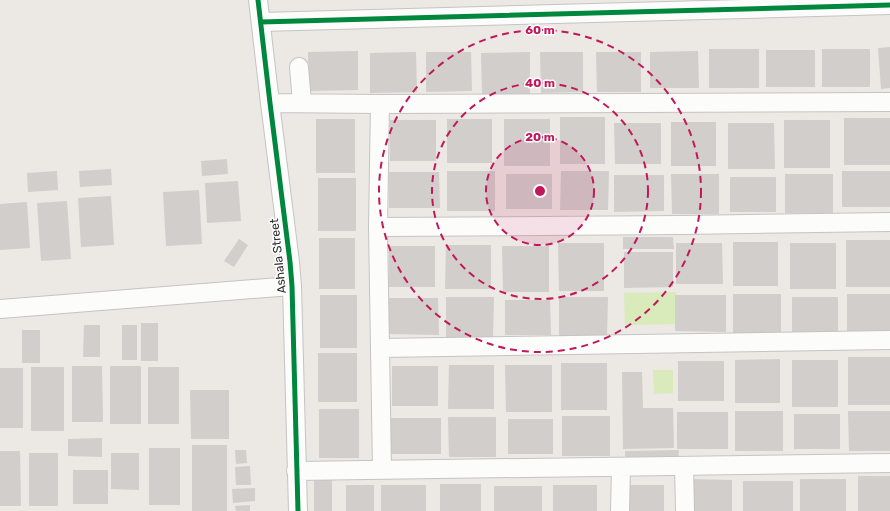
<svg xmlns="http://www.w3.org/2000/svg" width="890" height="511" font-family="Rubik,sans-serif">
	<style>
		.pitch { fill: #d9eabb }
		.building { fill: #d1cecb }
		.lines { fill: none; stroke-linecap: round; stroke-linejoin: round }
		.minor-casing { stroke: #c5c4c5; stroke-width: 20 }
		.minor { stroke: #fcfcfb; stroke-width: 18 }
		.cycleway-casing { stroke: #fff; stroke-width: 8 }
		.cycleway { stroke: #00873e; stroke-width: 5 }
		.ring { fill: none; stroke: #c2185b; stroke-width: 2; stroke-dasharray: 7 5 }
		.labels { text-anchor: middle; stroke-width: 3; stroke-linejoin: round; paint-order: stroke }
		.street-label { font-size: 12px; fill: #2e2e2e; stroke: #fff }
		.centre { fill: #c2185b; stroke: #fff; stroke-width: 2 }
		.ring-label { font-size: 12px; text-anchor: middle; font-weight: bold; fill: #c2185b; stroke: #fff; stroke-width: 3; stroke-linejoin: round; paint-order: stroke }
	</style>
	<rect width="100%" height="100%" fill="#ece8e4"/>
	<path class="pitch" d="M 676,292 L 677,324 L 625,325 L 624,293 Z
		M 653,370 L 673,370 L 673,393 L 654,394 Z"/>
	<path class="building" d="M 890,47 L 890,88 L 881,89 L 878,48 Z
		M 709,49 L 759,49 L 759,88 L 709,88 Z
		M 822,49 L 870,49 L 870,87 L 822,87 Z
		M 766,50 L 815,50 L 815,87 L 766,87 Z
		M 358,51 L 358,90 L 309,91 L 308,52 Z
		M 698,51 L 699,88 L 650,88 L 650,52 Z
		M 416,52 L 417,92 L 370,93 L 370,53 Z
		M 426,52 L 471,52 L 472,91 L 426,92 Z
		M 530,52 L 530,94 L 482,94 L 481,53 Z
		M 540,52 L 583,52 L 583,92 L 541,93 Z
		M 596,52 L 641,52 L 641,92 L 597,92 Z
		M 560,117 L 605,117 L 605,164 L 560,164 Z
		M 844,118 L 890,118 L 890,165 L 844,165 Z
		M 316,119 L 355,119 L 355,173 L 316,173 Z
		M 447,119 L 492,119 L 492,163 L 447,163 Z
		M 504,119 L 550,119 L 550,166 L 504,166 Z
		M 390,120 L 436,120 L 436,161 L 390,161 Z
		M 784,120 L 830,120 L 830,168 L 784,168 Z
		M 671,122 L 716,122 L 716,166 L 671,166 Z
		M 614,123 L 661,123 L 661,164 L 615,164 Z
		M 728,123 L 774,123 L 775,169 L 728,169 Z
		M 227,159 L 228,174 L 202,176 L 201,161 Z
		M 111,169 L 112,185 L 80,187 L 79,171 Z
		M 57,171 L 58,190 L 28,192 L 27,173 Z
		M 447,171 L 495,171 L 495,211 L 447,211 Z
		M 561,171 L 609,171 L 608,210 L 560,210 Z
		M 842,171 L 890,171 L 890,207 L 842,207 Z
		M 389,172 L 439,172 L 440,208 L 389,208 Z
		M 506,174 L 552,174 L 552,209 L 506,209 Z
		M 671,174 L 719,174 L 719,214 L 672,214 Z
		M 785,174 L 833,174 L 833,214 L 785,213 Z
		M 614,175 L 664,175 L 664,211 L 614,212 Z
		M 730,177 L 776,177 L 776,212 L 730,212 Z
		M 318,178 L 356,178 L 356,231 L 318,231 Z
		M 238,181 L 241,221 L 207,223 L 205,183 Z
		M 199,190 L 202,244 L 166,246 L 163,192 Z
		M 111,196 L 114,245 L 81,247 L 78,198 Z
		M 67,201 L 71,259 L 41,261 L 37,203 Z
		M 27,202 L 30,248 L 0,250 L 0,204 Z
		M 623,237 L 673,237 L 674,249 L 623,249 Z
		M 319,238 L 355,238 L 355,289 L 319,289 Z
		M 239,239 L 248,245 L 234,267 L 224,261 Z
		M 846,240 L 890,240 L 890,287 L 846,287 Z
		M 733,242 L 778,242 L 778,286 L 733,286 Z
		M 558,243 L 604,243 L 604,291 L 559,291 Z
		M 676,243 L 722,243 L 723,284 L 676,284 Z
		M 790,243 L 836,243 L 836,289 L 790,289 Z
		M 446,245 L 491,245 L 491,289 L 445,289 Z
		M 389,246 L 435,246 L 435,287 L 389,287 Z
		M 502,246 L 549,246 L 549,292 L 503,292 Z
		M 624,252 L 673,252 L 673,287 L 624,288 Z
		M 733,294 L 781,294 L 781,334 L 733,334 Z
		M 847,294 L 890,294 L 890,333 L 847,333 Z
		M 320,295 L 357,295 L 357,348 L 320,348 Z
		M 675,295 L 726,295 L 726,332 L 675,331 Z
		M 446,297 L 494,297 L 493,337 L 446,337 Z
		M 559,297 L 608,297 L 607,336 L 559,337 Z
		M 792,297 L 838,297 L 838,332 L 792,332 Z
		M 388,298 L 438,298 L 439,335 L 388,334 Z
		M 505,300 L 550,300 L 551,335 L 505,335 Z
		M 141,323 L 158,323 L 158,361 L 141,361 Z
		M 84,325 L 100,325 L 100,357 L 83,357 Z
		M 122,325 L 137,325 L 137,360 L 122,360 Z
		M 22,330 L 40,330 L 40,363 L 22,363 Z
		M 318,353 L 357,353 L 357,402 L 318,402 Z
		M 848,357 L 890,357 L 890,405 L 848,405 Z
		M 780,359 L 780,403 L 735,403 L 735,360 Z
		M 792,360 L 838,360 L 838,407 L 792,407 Z
		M 678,361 L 724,361 L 724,401 L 678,401 Z
		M 561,363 L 607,363 L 607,410 L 561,410 Z
		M 449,365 L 494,365 L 494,409 L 448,409 Z
		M 505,365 L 552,365 L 552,412 L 506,412 Z
		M 72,366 L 102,366 L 103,422 L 72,422 Z
		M 110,366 L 141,366 L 141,424 L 110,424 Z
		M 392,366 L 438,366 L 438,406 L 392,406 Z
		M 31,367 L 64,367 L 64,431 L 31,431 Z
		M 148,367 L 179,367 L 179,424 L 148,424 Z
		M 0,368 L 23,368 L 23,428 L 0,428 Z
		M 622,372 L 642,372 L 643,408 L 673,408 L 674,448 L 623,449 Z
		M 190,390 L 229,390 L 229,439 L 191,439 Z
		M 319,409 L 359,409 L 359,458 L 319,458 Z
		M 735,411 L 783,411 L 783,451 L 735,451 Z
		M 848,411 L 890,411 L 890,451 L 849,451 Z
		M 677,412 L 728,412 L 728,449 L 677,449 Z
		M 794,414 L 840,414 L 840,449 L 794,449 Z
		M 562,416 L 610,416 L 610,456 L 562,456 Z
		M 448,417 L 496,417 L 496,457 L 449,457 Z
		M 391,418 L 441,418 L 441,454 L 391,454 Z
		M 508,419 L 553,419 L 553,454 L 508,454 Z
		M 102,438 L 102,457 L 68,456 L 68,439 Z
		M 192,445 L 227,445 L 227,511 L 192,511 Z
		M 149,448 L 180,448 L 180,505 L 149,505 Z
		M 235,450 L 246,450 L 247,463 L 236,464 Z
		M 679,450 L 678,460 L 625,461 L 625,451 Z
		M 0,451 L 20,451 L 21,506 L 0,506 Z
		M 29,453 L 58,453 L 58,506 L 29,506 Z
		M 111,453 L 139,453 L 139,490 L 111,489 Z
		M 250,466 L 251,485 L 236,485 L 235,467 Z
		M 73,470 L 108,470 L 108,504 L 73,504 Z
		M 858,476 L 890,476 L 890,511 L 858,511 Z
		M 314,478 L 332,478 L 332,511 L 314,511 Z
		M 688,479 L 732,480 L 732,511 L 688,511 Z
		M 800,479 L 846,479 L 846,511 L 800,511 Z
		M 743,481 L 793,481 L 793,511 L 743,511 Z
		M 440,484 L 481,484 L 481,511 L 440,511 Z
		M 346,485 L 374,485 L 374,511 L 346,511 Z
		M 381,485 L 426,485 L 426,511 L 381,511 Z
		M 553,485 L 597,485 L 597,511 L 553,511 Z
		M 622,485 L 664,485 L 664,511 L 622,511 Z
		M 494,486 L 542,486 L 542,511 L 494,511 Z
		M 255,488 L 255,501 L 233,503 L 232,489 Z
		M 250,505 L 250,511 L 236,511 L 235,506 Z"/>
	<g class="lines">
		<defs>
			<path id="minor" d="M 258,0 L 270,103 L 290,262 L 292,286 L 298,511
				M 261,22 L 890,5
				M 299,67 L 302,103
				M 270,103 L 380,104 L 890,102
				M 380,104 L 378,227 L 382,469
				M 378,227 L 681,225 L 890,222
				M 0,309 L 292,286
				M 380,348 L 890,340
				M 684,466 L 685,511
				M 296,471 L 890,463
				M 620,511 L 621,467"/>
		</defs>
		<use href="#minor" class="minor-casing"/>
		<use href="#minor" class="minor"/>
		<defs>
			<path id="cycleway" d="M 258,0 L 270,103 L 290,262 L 292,286 L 298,511
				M 261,22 L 890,5"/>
		</defs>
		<use href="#cycleway" class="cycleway-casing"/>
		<use href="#cycleway" class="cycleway"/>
	</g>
	<circle cx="540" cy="191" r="54" fill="#c2185b" fill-opacity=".12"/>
	<g class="ring">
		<circle cx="540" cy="191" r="54"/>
		<circle cx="540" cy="191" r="108"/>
		<circle cx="540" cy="191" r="161"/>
	</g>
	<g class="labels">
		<g class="street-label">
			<text transform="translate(278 256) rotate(-96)" y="4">Ashala Street</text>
		</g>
	</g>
	<circle cx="540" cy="191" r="6" class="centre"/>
	<g class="ring-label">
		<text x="540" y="34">60 m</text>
		<text x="540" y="87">40 m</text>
		<text x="540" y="141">20 m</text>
	</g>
</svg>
